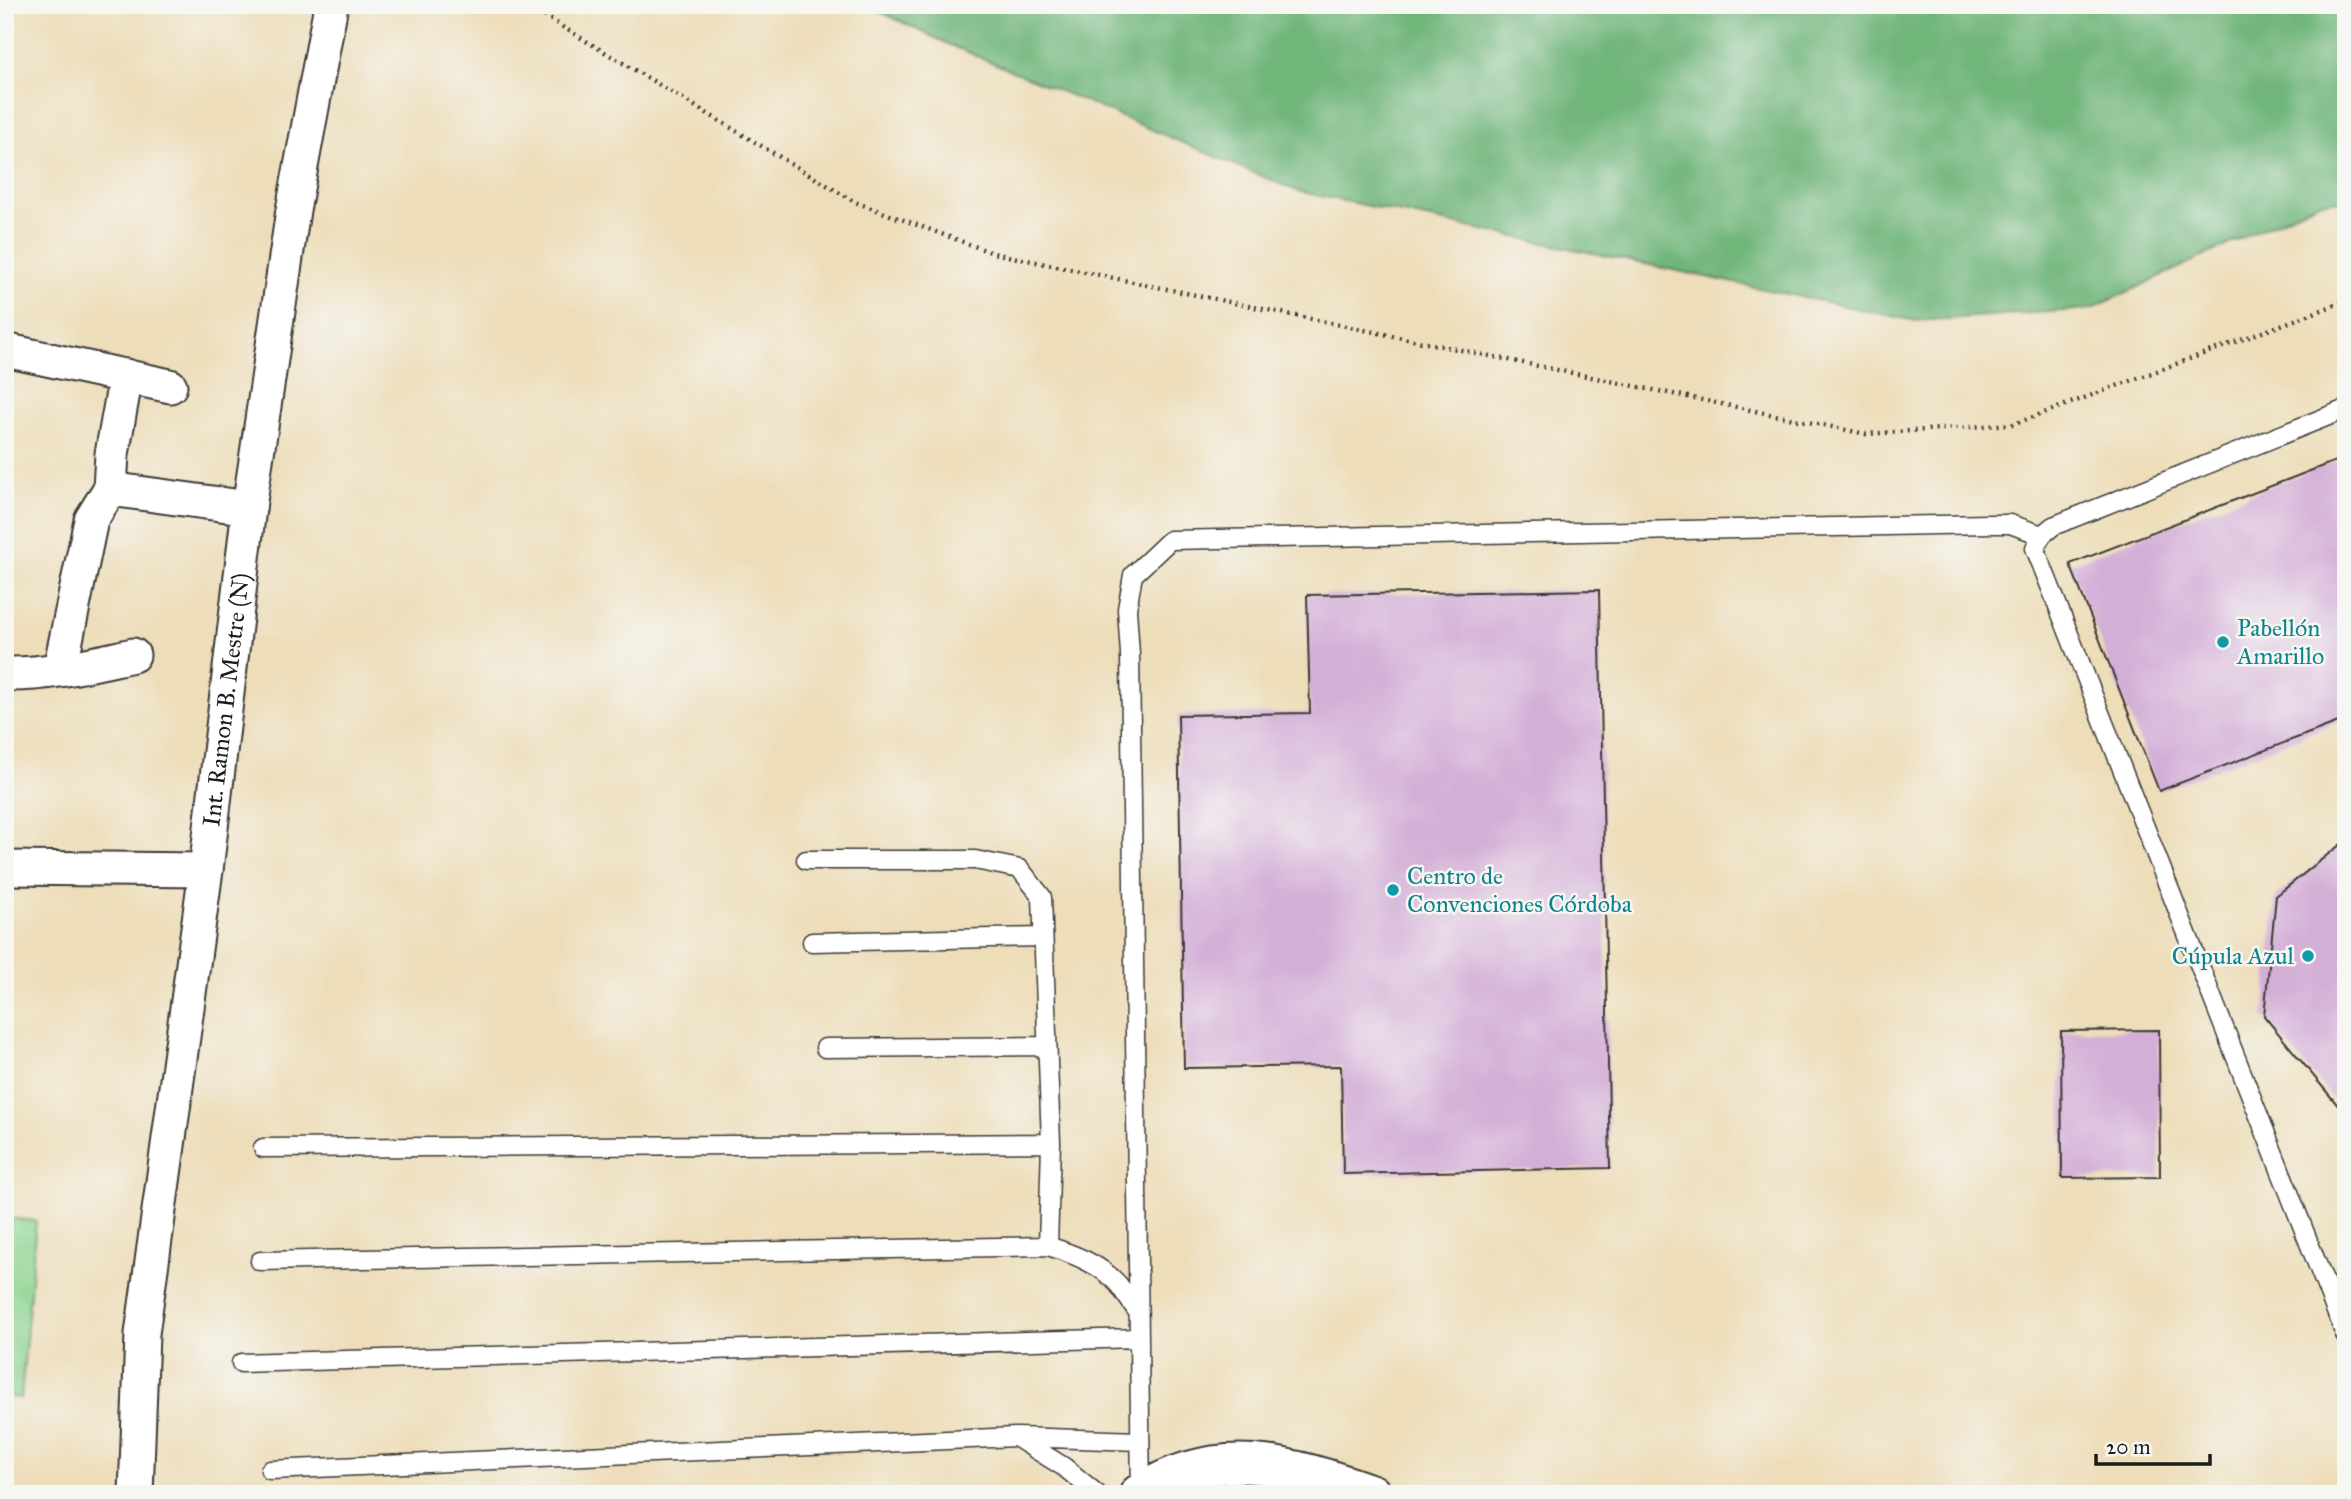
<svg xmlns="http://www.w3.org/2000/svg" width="2351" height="1499" font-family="'IM FELL Great Primer',serif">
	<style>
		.green { fill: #8ad38f; stroke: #537856; stroke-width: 2 }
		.forest { fill: #6fb57a; stroke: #46684b; stroke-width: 2 }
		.building { fill: #d3aed7 }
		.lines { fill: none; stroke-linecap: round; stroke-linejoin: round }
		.service-casing { stroke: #3b3934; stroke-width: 21 }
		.minor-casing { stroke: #3b3934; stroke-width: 37 }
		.secondary-casing { stroke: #3b3934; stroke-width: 42 }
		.path { stroke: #3b3934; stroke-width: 4.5; stroke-dasharray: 2 5; stroke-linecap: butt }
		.service { stroke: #fff; stroke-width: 18 }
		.minor { stroke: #fff; stroke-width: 33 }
		.secondary { stroke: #fff; stroke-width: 38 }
		.culture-dot { fill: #0f9aa8; stroke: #f6f6f2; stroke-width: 2.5 }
		.labels { text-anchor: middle; stroke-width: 5; stroke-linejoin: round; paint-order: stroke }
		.culture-label { font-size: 24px; fill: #0d838f; stroke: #f6f6f2; text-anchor: start }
		.street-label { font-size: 24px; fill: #1c1c1c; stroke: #f6f6f2 }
	</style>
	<rect width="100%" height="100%" fill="#f6f6f2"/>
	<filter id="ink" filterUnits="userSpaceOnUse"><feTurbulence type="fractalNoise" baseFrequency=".0143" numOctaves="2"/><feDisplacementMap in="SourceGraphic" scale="14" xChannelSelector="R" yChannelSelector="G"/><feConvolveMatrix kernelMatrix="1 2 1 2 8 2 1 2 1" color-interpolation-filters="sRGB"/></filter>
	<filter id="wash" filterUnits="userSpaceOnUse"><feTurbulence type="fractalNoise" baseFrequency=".00686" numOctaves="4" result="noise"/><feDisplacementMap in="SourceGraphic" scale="28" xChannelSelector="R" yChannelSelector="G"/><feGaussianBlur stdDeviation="1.57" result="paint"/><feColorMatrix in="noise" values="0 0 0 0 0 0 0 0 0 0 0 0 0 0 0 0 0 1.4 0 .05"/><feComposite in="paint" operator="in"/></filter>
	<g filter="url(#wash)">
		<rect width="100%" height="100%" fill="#edddb9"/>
		<path class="green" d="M 5,1218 L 36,1221 L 21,1398 L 5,1396 Z
			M 1219,1484 L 1260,1484 L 1310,1494 L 1184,1494 Z"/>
		<path class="forest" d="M 866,5 L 2346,5 L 2346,200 L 2319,202 L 2091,309 L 1916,321 L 1297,191 L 946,43 Z"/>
		<g id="blocks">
			<path class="building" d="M 2346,457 L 2346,719 L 2159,791 L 2070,564 Z
				M 1599,590 L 1610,1168 L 1343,1174 L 1341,1066 L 1184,1068 L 1178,715 L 1310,713 L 1307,595 Z
				M 2346,840 L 2346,1109 L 2340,1108 L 2264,1016 L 2276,896 Z
				M 2159,1030 L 2160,1177 L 2062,1178 L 2061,1031 Z"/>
		</g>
	</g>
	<g filter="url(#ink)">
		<use href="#blocks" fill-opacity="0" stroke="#3b3934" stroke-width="2"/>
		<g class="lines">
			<defs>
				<path id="service" d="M 2346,409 L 2053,526 L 2042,535 L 2035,548 L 2346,1337
					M 806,860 L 975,860 L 1020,869 L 1042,897 L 1051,1143 L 1048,1246
					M 812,942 L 1043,937
					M 825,1048 L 1046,1046
					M 263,1148 L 1051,1143
					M 260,1261 L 1048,1246 C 1073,1254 1100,1264 1118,1284 C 1125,1293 1131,1303 1138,1312
					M 241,1363 L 1138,1338
					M 1019,1439 L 1064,1467 L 1097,1494
					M 270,1470 L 1016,1437 L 1140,1441
					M 1141,1493 L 1130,654 L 1127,609 L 1133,575 L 1170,540 L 1990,524 L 2010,524 L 2042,535"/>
				<g id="minor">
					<path d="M 5,350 L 170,386"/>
					<path d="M 110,489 L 249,508"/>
					<path d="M 60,669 L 91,520 L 110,489 L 112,454 L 126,376"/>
					<path d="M 5,674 C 48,675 91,664 133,655"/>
					<path d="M 5,868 L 206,870"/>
					<path id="s1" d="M 136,1494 L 142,1334 L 206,870 L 249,508 L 293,210 L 331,5"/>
				</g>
				<path id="secondary" d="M 1139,1494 C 1219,1443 1290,1465 1372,1494"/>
			</defs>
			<use href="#service" class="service-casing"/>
			<use href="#minor" class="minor-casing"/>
			<use href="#secondary" class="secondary-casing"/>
			<path class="path" d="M 526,5 L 855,202 L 993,253 L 1866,434 L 2014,424 L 2346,301"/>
			<use href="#service" class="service"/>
			<use href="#minor" class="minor"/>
			<use href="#secondary" class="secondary"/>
		</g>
	</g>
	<g class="culture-dot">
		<circle cx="2223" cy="642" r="7"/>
		<circle cx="1393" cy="890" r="7"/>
		<circle cx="2308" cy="956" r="7"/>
	</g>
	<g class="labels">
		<g class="culture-label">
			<text x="2237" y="636">Pabellón<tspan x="2237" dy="28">Amarillo</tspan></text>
			<text x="1407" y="884">Centro de<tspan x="1407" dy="28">Convenciones Córdoba</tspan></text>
			<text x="2294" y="964" text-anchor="end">Cúpula Azul</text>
		</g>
		<g class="street-label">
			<text dy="8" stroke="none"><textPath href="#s1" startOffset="800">Int. Ramon B. Mestre (N)</textPath></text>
		</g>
	</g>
	<rect width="2351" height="1499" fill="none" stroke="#f6f6f2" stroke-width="28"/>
	<path d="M2096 1454v10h114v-10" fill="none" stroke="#1c1c1c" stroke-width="3.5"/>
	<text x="2106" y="1454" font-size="21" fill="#1c1c1c" stroke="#f6f6f2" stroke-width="5" paint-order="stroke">20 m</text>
</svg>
